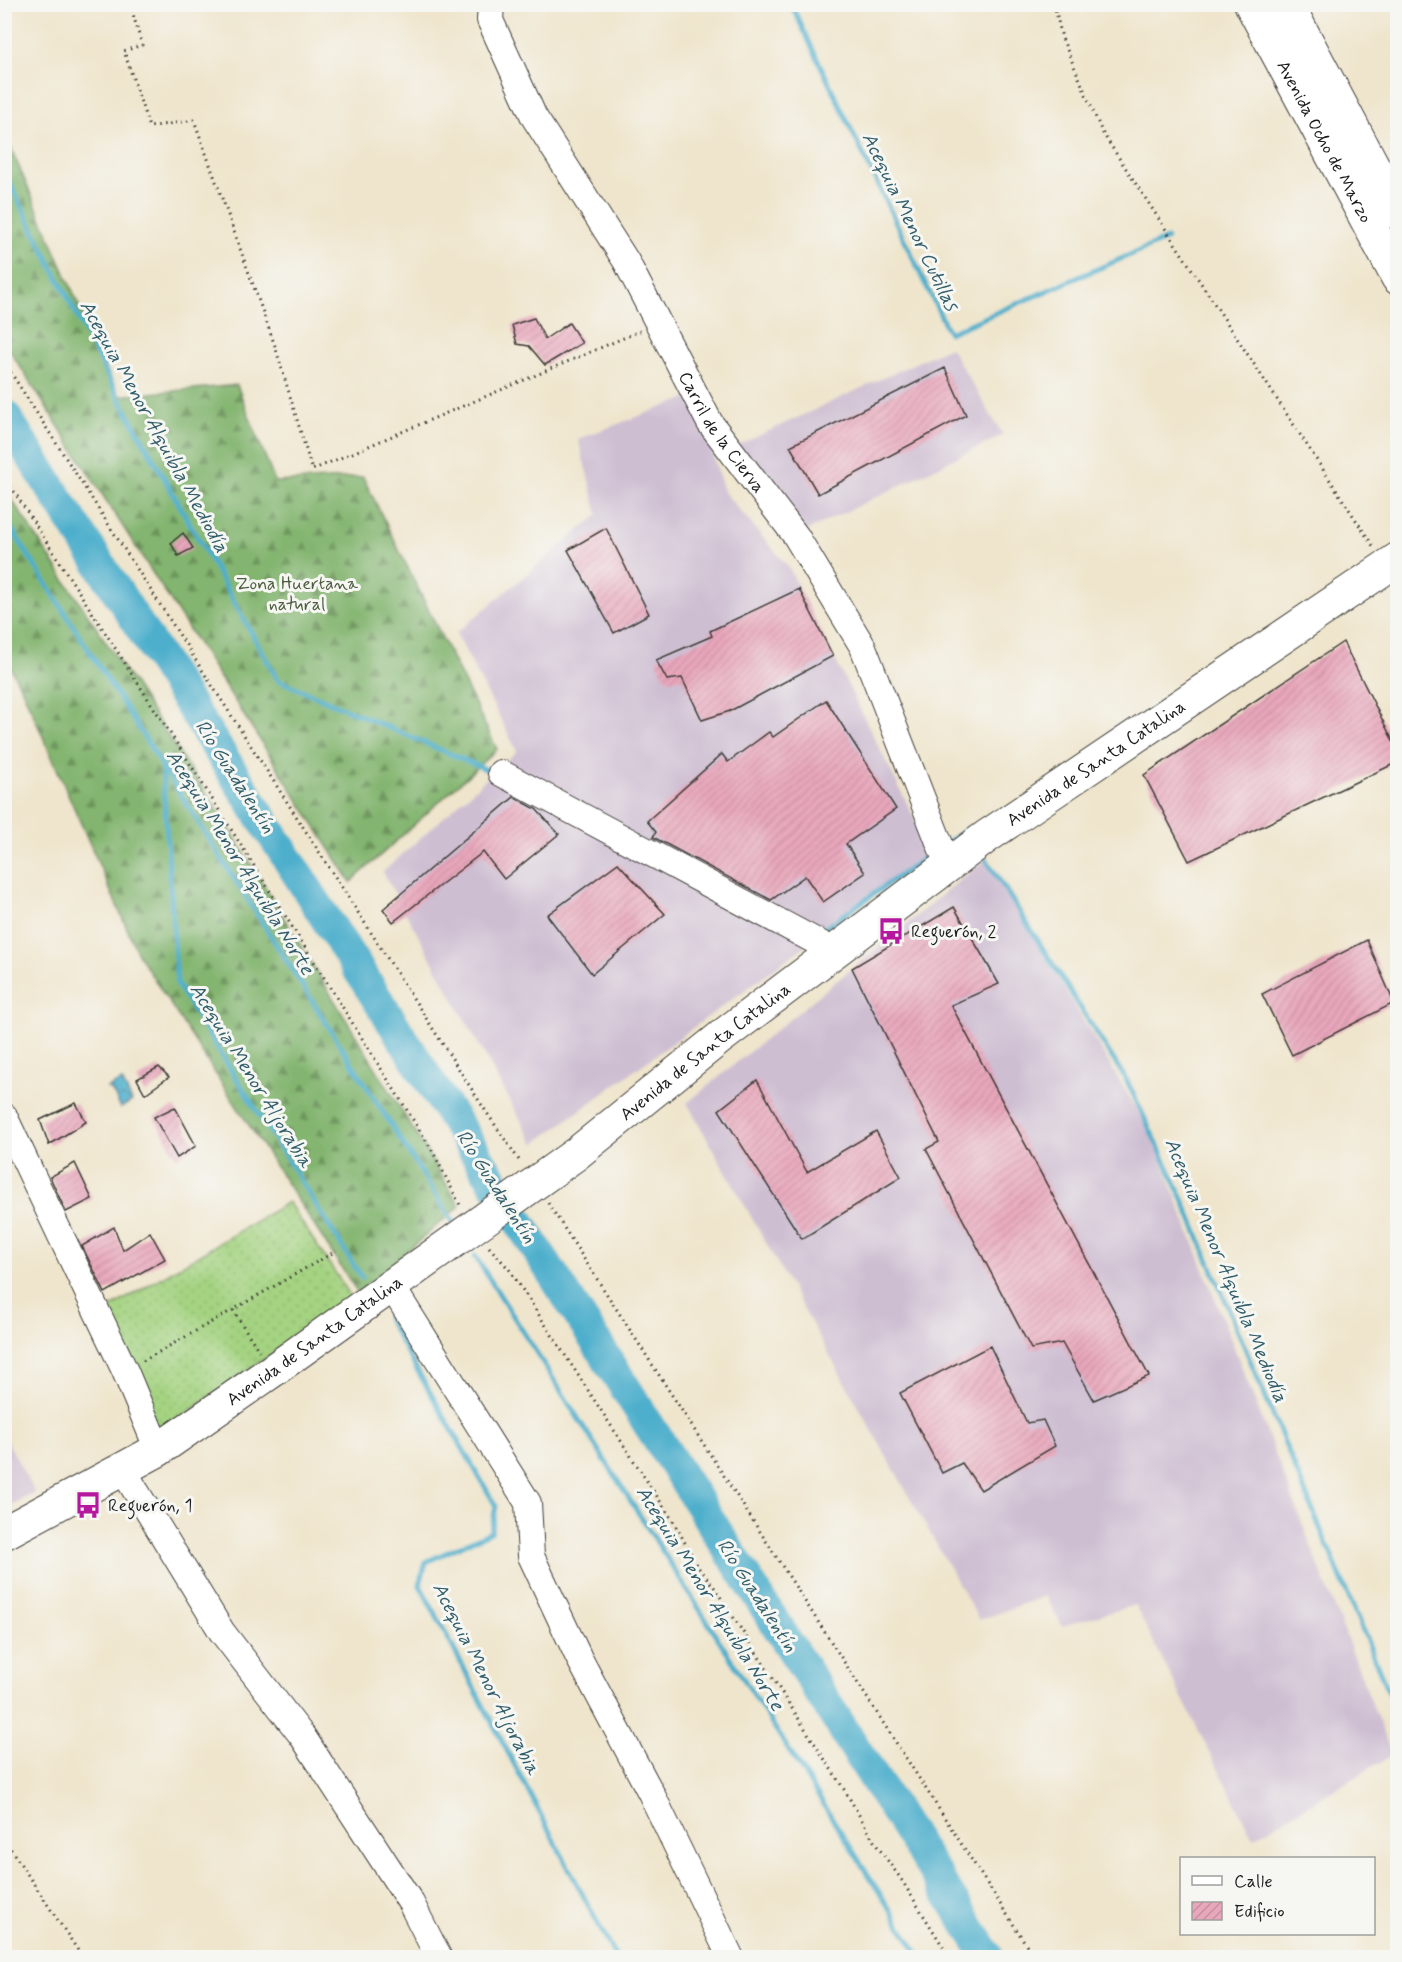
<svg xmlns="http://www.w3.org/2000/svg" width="1402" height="1962" font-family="Mynerve,sans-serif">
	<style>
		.industrial { fill: #cebed2 }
		.grass { fill: url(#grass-dots); stroke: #60784e; stroke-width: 1.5 }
		.forest { fill: url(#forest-firs); stroke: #506846; stroke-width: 1.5 }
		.water { fill: url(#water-ripples); stroke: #346674; stroke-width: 1.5 }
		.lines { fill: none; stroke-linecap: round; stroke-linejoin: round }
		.stream { stroke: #4dafcc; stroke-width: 5 }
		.river { stroke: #4dafcc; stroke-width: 32 }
		.building { fill: url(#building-hatch) }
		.minor-casing { stroke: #3c3a36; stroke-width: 28 }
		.major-casing { stroke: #3c3a36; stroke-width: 35 }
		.path { stroke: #3c3a36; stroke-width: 3; stroke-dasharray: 1.5 4.5; stroke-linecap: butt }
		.minor { stroke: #fff; stroke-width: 26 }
		.major { stroke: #fff; stroke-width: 33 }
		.labels { text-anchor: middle; stroke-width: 6; stroke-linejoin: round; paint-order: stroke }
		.street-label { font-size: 18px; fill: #1c1c1c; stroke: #f6f6f2 }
		.park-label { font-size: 18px; fill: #4c5c3f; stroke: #f6f6f2 }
		.poi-label { font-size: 18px; fill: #1c1c1c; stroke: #f6f6f2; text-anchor: start }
		.water-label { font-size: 20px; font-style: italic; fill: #325e6b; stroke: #f6f6f2 }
	</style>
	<defs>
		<pattern id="grass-dots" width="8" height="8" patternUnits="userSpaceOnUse" patternTransform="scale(1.5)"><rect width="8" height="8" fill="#a4d381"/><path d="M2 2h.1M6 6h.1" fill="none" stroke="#8db56f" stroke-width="1.8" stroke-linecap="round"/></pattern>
		<pattern id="forest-firs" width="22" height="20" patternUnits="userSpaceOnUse" patternTransform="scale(1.5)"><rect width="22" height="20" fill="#83b56f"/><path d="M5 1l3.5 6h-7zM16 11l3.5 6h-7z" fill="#6a925a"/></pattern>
		<pattern id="water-ripples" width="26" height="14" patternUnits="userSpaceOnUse" patternTransform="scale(1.5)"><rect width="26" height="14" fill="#4dafcc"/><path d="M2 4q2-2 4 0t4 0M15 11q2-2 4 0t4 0" fill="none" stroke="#3f8ea5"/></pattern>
		<pattern id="building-hatch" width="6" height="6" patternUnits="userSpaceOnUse" patternTransform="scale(1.5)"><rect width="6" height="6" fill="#e9a7bc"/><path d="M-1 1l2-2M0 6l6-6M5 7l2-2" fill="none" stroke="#c78fa1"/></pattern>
	</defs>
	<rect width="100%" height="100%" fill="#f6f6f2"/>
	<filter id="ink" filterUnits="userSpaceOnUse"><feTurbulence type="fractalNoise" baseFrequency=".0167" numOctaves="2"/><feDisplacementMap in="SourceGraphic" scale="12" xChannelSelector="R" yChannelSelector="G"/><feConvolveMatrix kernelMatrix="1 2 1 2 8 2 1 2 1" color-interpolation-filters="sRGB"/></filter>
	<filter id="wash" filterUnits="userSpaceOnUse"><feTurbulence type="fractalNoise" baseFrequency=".008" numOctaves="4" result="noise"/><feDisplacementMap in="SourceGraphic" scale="24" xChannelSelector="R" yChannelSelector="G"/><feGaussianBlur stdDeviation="1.35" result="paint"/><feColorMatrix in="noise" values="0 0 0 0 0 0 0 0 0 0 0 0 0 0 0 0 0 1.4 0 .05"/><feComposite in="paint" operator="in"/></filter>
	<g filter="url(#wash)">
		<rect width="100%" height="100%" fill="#efe5cc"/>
		<path class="industrial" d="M 950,347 L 1003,435 L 796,536 L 730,449 Z
			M 695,395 L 724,492 L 789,568 L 932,853 L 534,1144 L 383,872 L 517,751 L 456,633 L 598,515 L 578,439 Z
			M 986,859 L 1151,1133 L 1392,1755 L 1253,1838 L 1135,1605 L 1062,1626 L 1045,1596 L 979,1620 L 687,1103 Z
			M 4,1435 L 35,1493 L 5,1508 L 4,1508 Z"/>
		<path class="grass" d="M 288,1202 L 352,1298 L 158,1433 L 105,1311 Z"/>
		<path class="forest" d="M 4,132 L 118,396 L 237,385 L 275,482 L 363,477 L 497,749 L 351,882 L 5,343 Z
			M 4,488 L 229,828 L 460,1206 L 358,1293 L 139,956 L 22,689 L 5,658 Z"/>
		<path class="water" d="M 122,1081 L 132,1101 L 121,1108 L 112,1091 L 107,1088 Z"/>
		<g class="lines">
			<path class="stream" d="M 791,4 L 949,333 L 1167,239
				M 4,172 L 118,396 L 278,680 L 490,771
				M 4,517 L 453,1222
				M 162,766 L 177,984 L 362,1278
				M 947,843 L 967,829
				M 986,859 L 1127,1081 L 1183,1199 L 1398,1715
				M 818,933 L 932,853
				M 475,1256 L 921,1958
				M 387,1318 L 496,1506 L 491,1532 L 426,1562 L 420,1585 L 616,1958"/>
			<path class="river" d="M 4,414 L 989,1958"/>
		</g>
		<g id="blocks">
			<path class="building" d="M 534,318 L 545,339 L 569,323 L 582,343 L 545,365 L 529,346 L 517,344 L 512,325 Z
				M 945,368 L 966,415 L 818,494 L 790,446 Z
				M 606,528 L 649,614 L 614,633 L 568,550 Z
				M 183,533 L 193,548 L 178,556 L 171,543 Z
				M 799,589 L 833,656 L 730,711 L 702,720 L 682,678 L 667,680 L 656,660 L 712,636 L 710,631 Z
				M 1343,642 L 1398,751 L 1398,762 L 1189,861 L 1144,775 Z
				M 826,700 L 896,809 L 846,844 L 865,873 L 823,902 L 805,876 L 771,900 L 653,837 L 656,832 L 647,821 L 722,754 L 728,762 L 769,732 L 773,737 Z
				M 514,797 L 536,809 L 559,834 L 504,879 L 483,852 L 393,922 L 383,909 Z
				M 618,863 L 665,914 L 592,974 L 547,915 Z
				M 954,907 L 999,984 L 951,1005 L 1149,1376 L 1094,1400 L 1062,1343 L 1031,1349 L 926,1149 L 939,1142 L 852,968 Z
				M 1367,940 L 1394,1003 L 1292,1055 L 1262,994 Z
				M 159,1067 L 169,1077 L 145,1094 L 137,1079 Z
				M 757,1080 L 807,1172 L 876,1131 L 901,1177 L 802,1239 L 719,1110 Z
				M 76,1103 L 86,1122 L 49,1145 L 40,1120 Z
				M 175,1107 L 196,1146 L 177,1158 L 154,1117 Z
				M 75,1163 L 92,1199 L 66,1212 L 50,1177 Z
				M 114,1227 L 123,1250 L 150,1232 L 165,1259 L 105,1293 L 82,1246 Z
				M 990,1346 L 1027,1423 L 1043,1420 L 1055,1446 L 981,1490 L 962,1463 L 942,1473 L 900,1393 Z"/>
		</g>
	</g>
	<g filter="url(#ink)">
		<use href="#blocks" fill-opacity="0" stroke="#3c3a36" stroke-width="1.5"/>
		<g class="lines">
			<defs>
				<g id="minor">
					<path id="s1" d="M 491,4 L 490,20 L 534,117 L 626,261 L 710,423 L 796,536 L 863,647 L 948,865"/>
					<path d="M 501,773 L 834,951"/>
					<path d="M 4,1116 L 125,1371 L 158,1450"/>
					<path d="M 392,1287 L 528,1503 L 531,1556 L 579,1658 L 651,1793 L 731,1958"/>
					<path d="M 123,1470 L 222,1632 L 303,1737 L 411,1903 L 439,1958"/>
				</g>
				<g id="major">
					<path id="s2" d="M 1251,4 L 1398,278"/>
					<path d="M 1287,4 L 1398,213"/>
					<path id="s3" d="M 4,1533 L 158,1450 L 272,1371 L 576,1154 L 721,1037 L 986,837 L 1398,559"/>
				</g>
			</defs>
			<use href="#minor" class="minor-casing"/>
			<use href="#major" class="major-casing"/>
			<path class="path" d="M 130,4 L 142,45 L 124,51 L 149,127 L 194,120 L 275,346 L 312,470 L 640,331
				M 1054,4 L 1062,38 L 1102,132 L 1373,546
				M 4,362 L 487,1113 L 521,1163
				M 4,476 L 192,767 L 432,1150 L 461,1207
				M 548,1203 L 1035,1958
				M 489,1247 L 509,1269 L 675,1524 L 698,1567 L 714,1587 L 847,1794 L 875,1843 L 901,1879 L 950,1958
				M 233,1310 L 259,1351
				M 143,1361 L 336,1251
				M 4,1839 L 83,1958"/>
			<use href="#minor" class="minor"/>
			<use href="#major" class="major"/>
		</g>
	</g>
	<defs>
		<symbol id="bus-bare" viewBox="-9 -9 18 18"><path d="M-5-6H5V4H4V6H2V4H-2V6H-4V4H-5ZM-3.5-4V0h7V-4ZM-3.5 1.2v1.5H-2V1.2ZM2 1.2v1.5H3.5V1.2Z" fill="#b5179e" stroke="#f6f6f2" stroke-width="2.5" paint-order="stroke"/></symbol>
	</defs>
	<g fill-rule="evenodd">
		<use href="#bus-bare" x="872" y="912" width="38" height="38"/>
		<use href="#bus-bare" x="69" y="1486" width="38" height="38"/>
	</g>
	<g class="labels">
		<g class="street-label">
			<text dy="6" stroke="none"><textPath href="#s2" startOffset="156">Avenida Ocho de Marzo</textPath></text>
			<text dy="6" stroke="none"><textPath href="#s1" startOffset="490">Carril de la Cierva</textPath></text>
			<text dy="6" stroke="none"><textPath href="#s3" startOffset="1338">Avenida de Santa Catalina</textPath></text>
			<text dy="6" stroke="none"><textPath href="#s3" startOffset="852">Avenida de Santa Catalina</textPath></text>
			<text dy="6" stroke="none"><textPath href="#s3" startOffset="366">Avenida de Santa Catalina</textPath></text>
		</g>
		<g class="park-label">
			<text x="297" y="589">Zona Huertana<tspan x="297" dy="21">natural</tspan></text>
		</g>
		<g class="poi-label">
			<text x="911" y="937">Reguerón, 2</text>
			<text x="108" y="1511">Reguerón, 1</text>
		</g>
		<g class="water-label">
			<text transform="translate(911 221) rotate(64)" y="7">Acequia Menor Cutillas</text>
			<text transform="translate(155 426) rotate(61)" y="7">Acequia Menor Alquibla Mediodía</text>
			<text transform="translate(236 776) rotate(57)" y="7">Río Guadalentín</text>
			<text transform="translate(241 862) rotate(58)" y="7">Acequia Menor Alquibla Norte</text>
			<text transform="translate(252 1075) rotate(58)" y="7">Acequia Menor Aljorabia</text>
			<text transform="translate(497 1186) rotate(57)" y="7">Río Guadalentín</text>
			<text transform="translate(1227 1270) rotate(67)" y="7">Acequia Menor Alquibla Mediodía</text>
			<text transform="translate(758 1595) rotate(57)" y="7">Río Guadalentín</text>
			<text transform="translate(711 1598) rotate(58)" y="7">Acequia Menor Alquibla Norte</text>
			<text transform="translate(487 1678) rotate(63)" y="7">Acequia Menor Aljorabia</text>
		</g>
	</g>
	<rect width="1402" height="1962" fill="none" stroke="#f6f6f2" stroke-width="24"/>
	<rect x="1180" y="1857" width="195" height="78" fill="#f6f6f2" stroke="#9f9f9c" stroke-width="1.5"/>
	<rect x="1192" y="1876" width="30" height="9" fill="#ffffff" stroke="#9f9f9c" stroke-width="1.5"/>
	<text x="1234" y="1887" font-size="18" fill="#1c1c1c">Calle</text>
	<rect x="1192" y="1902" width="30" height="18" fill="url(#building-hatch)" stroke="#9f9f9c" stroke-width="1.5"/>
	<text x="1234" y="1917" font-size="18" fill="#1c1c1c">Edificio</text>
</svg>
